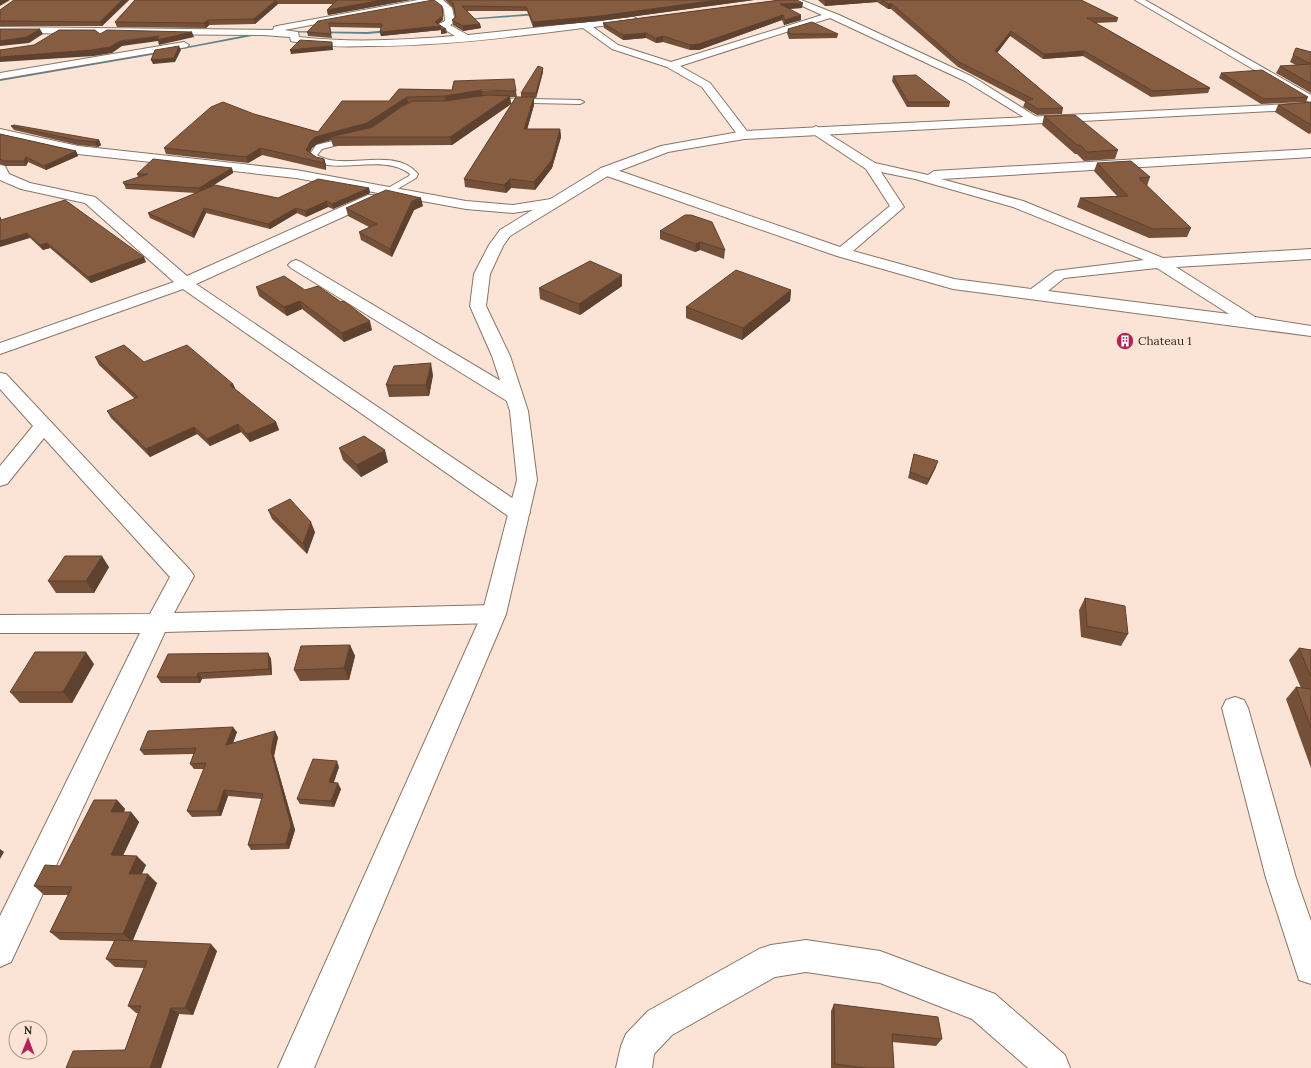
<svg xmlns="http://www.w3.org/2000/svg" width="1311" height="1068" font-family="Lora,serif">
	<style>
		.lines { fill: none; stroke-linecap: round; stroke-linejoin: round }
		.stream { fill: #5c8390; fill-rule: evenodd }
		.service-casing { stroke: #897568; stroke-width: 2 }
		.minor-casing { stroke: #897568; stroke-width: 2 }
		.tertiary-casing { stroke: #897568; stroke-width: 2 }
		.service { fill: #fff; fill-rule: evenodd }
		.minor { fill: #fff; fill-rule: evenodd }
		.tertiary { fill: #fff; fill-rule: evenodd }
		.wall { fill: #745039; fill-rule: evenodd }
		.shaded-wall { fill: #5e412e }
		.building { fill: #875d42; stroke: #5e412e }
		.labels { text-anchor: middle; stroke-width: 4; stroke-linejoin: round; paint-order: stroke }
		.far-poi-label { font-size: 12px; fill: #312823; stroke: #fbe4d5; text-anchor: start }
	</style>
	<rect width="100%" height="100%" fill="#fbe4d5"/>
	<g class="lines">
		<path class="stream" d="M 538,13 L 539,15 L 466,20 L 465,19 Z
			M 389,30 L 390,32 L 367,34 L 283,32 L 285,31 L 367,32 Z
			M 262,32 L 263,34 L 172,51 L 170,50 Z
			M 162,51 L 163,53 L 0,81 L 0,79 Z"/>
		<defs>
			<path id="service" d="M 488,98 L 580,100 L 584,102 L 580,104 L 491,102 L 488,102 Z
				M 350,137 L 354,139 L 353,141 L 322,149 L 317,155 C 343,172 394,145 418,174 L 416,178 L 389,194 L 386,193 L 386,189 L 409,176 L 410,174 C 382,151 329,179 309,156 L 316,145 Z"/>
			<path id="minor" d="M 418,0 L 443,0 L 452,8 L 455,22 L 450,25 L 468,35 L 633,17 L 636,18 L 636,22 L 593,27 L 618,45 L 671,62 L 822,15 L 789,0 L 801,0 L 839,15 L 973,77 L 1040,119 L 1034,123 L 1030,121 L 965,81 L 830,18 L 680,66 L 710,83 L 750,135 L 744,139 L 740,138 L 702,87 L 667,67 L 612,49 L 583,28 C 512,37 441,46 370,46 C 344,47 316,47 291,41 L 290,37 L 263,35 L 0,33 L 0,27 L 273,30 L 274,27 L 277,26 ZM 435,2 L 444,9 L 445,21 L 437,25 L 455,36 C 403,40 351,43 299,37 L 298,32 L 284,30 Z
				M 1135,0 L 1145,0 L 1311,95 L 1311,103 Z
				M 184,42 L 189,45 L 187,47 L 0,79 L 0,73 Z
				M 816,126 L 875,163 L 928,175 L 934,171 L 1311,149 L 1311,157 L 941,179 L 1023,201 L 1163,258 L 1311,249 L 1311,259 L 1176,267 L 1255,317 L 1311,326 L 1311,336 L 953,289 L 837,256 L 601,174 L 600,171 L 601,168 L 611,168 L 840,247 L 890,206 L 866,169 L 812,133 L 810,130 ZM 881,172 L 915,179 L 1013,207 L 1144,260 L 1055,271 L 1031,289 L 954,279 L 853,251 L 904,207 ZM 1157,268 L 1229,314 L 1048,291 L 1064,278 Z
				M 0,129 L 78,146 L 296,170 L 466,201 L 513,205 L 551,199 L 556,200 L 558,203 L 556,206 L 551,207 L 513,213 L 466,209 L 296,178 L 78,154 L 0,137 Z
				M 0,165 L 5,166 L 9,174 L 30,183 L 95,197 L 187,276 L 368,195 L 378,195 L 380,198 L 378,201 L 196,284 L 527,508 L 530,513 L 527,518 L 519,520 L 511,518 L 183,289 L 0,354 L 0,343 L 174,282 L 85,203 L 21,189 L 0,180 Z
				M 296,260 L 301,262 L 521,393 L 523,397 L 521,401 L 514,403 L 507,401 L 291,268 L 288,265 L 291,262 Z
				M 0,373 L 6,374 L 190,570 L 194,576 L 174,613 L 494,605 L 502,607 L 506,614 L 502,621 L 494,623 L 165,632 L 11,962 L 0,967 L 0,916 L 140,633 L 0,633 L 0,615 L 150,614 L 170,577 L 44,438 L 7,484 L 0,486 L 0,466 L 33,426 L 0,389 Z
				M 1235,697 L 1244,700 L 1248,708 L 1296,878 L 1311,921 L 1311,984 L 1299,980 L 1266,878 L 1222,708 L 1226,700 Z
				M 806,940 L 880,951 L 995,994 L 1065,1055 L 1070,1068 L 1028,1068 L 972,1019 L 880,983 L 806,972 L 775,977 L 672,1035 L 654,1054 L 652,1068 L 616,1068 L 621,1046 L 626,1034 L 648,1011 L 759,949 L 771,945 Z"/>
			<path id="tertiary" d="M 1311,103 L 1311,109 L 744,139 L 668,152 L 611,174 L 510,236 L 503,246 L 490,274 L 486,306 L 510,356 L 528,411 L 537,480 L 506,614 L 314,1068 L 278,1068 L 482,614 L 517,480 L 510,411 L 492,356 L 470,306 L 474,274 L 489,245 L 500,230 L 601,168 L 661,146 L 744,131 Z"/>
		</defs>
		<use href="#service" class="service-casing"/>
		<use href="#minor" class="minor-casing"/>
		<use href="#tertiary" class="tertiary-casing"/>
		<use href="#service" class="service"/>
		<use href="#minor" class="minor"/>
		<use href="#tertiary" class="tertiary"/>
	</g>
	<path class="wall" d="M 14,0 L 129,0 L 102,26 L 0,26 L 0,10 Z
		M 135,0 L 410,0 L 328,15 L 327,10 L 333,4 L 278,4 L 255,24 L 209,25 L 206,28 L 117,27 L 115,22 Z
		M 445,0 L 754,0 L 600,21 L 533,27 L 527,11 L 467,11 L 480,24 L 481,28 L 463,31 L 453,25 L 452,20 L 455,17 L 453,8 Z
		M 780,0 L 802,8 L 789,9 L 801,20 L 784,25 L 782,20 L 699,50 L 690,50 L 663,42 L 656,43 L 646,38 L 623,40 L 604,28 L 603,23 Z
		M 818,0 L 1081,0 L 1118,18 L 1117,22 L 1096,23 L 1210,88 L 1208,93 L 1151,97 L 1083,56 L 1043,59 L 1010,36 L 997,53 L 1063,108 L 1062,114 L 1037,115 L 1023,107 L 1025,102 L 958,67 L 891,9 L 888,9 L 877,2 L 825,6 Z
		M 443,20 L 438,24 L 447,33 L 441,34 L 441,30 L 381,36 L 380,32 L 381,28 L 330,27 L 332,38 L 308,36 L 307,32 L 318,21 Z
		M 788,29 L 838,34 L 837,38 L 789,39 L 787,33 Z
		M 1296,48 L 1311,52 L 1311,93 L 1276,73 L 1280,66 L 1296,65 L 1290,62 Z
		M 543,68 L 543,72 L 536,98 L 534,98 L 534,105 L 527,129 L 560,129 L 561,137 L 552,168 L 535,190 L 511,188 L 506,193 L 465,187 L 464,179 L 516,97 L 510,97 L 511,104 L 452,145 L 333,146 L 331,140 L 317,144 L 312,148 L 310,152 L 316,157 L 324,159 L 326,165 L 326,170 L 262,155 L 248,163 L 166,154 L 164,148 L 254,114 L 318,132 L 389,101 L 399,89 L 516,91 L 517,97 L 521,97 L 521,93 ZM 389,116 L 373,127 L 372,127 Z
		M 1221,73 L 1308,97 L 1306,102 L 1261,104 L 1219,78 Z
		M 893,76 L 950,102 L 949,107 L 907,107 L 892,81 Z
		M 1311,102 L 1311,133 L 1309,134 L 1275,112 L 1278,105 Z
		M 1044,116 L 1118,150 L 1115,159 L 1084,161 L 1077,154 L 1075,154 L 1042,125 Z
		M 11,126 L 99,140 L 101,145 L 98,147 L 78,145 L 14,130 Z
		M 0,134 L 76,151 L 78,156 L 46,170 L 28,162 L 26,166 L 6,166 L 0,164 Z
		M 1097,163 L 1150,177 L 1147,186 L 1191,228 L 1187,237 L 1149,238 L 1077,207 L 1080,198 L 1117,196 L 1094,171 Z
		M 232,168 L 233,173 L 209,188 L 278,198 L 369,188 L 370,193 L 333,209 L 328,207 L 306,217 L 297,213 L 270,229 L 206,213 L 194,238 L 150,218 L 148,213 L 196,193 L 126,189 L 124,184 L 138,177 L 137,174 Z
		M 423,206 L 414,210 L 392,257 L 361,240 L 359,232 L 369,227 L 348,216 L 346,208 Z
		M 685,215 L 725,250 L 724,259 L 700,250 L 695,252 L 660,239 L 660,231 Z
		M 2,220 L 146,262 L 91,283 L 50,248 L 43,250 L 30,238 Z
		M 622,286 L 580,315 L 540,299 L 539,288 Z
		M 256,287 L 305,290 L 341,302 L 372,330 L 344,342 L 302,309 L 287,316 L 259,296 Z
		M 791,290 L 790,301 L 742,340 L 686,318 L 686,307 Z
		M 95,357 L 144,362 L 233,384 L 236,390 L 276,422 L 279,430 L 250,442 L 241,432 L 210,446 L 197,434 L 150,457 L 111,418 L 107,411 L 135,399 L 99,365 Z
		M 433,375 L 429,396 L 389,397 L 386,385 Z
		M 339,448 L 388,462 L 361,477 L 343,460 Z
		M 914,454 L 936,467 L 927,485 L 908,478 Z
		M 268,510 L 315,532 L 307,554 L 272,519 Z
		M 109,567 L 94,593 L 56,593 L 48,581 Z
		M 1085,598 L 1128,634 L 1121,646 L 1081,637 L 1079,610 Z
		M 350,645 L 355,656 L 349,680 L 300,681 L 294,670 Z
		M 1299,648 L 1311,650 L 1311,768 L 1286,699 L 1296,687 L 1301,688 L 1289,660 Z
		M 268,653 L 271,659 L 272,675 L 202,679 L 200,683 L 161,683 L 157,677 Z
		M 94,664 L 72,703 L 20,703 L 10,692 Z
		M 237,732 L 233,743 L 278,737 L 274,756 L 295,830 L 289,849 L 251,850 L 248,845 L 262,799 L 228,796 L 221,816 L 192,817 L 187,811 L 204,769 L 194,769 L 190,764 L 194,754 L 144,755 L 140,750 Z
		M 339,767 L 333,783 L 341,789 L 334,807 L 300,804 L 297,799 Z
		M 117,800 L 125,809 L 124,812 L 131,812 L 139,822 L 123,855 L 146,865 L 141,874 L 157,883 L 133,940 L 217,951 L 193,1015 L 179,1014 L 161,1068 L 66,1068 L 125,1050 L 138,1013 L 136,1013 L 128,1006 L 144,968 L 115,967 L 106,959 L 114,941 L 60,940 L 50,932 L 68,895 L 44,895 L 34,886 L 60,866 Z
		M 834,1004 L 942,1039 L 936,1046 L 892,1042 L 894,1068 L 831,1068 L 831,1011 Z"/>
	<path class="shaded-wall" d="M 0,0 L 10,0 L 0,6 Z
		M 122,0 L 129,0 L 102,26 L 100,22 Z
		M 276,0 L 278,4 L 255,24 L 254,19 Z
		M 383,0 L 410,0 L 328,15 L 327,10 Z
		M 718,0 L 754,0 L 600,21 L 533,27 L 533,22 Z
		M 844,0 L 878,0 L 877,2 L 825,6 L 825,1 Z
		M 803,3 L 802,8 L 780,9 L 780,4 Z
		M 888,4 L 892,4 L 891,9 L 888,9 Z
		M 442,6 L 443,20 L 436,25 L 435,22 Z
		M 783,15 L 782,20 L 699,50 L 690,50 L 690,45 Z
		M 801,15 L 801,20 L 784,25 L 785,20 Z
		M 208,20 L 209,25 L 206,28 L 204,23 Z
		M 480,24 L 481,28 L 463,31 L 463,26 Z
		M 440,26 L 441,30 L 381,36 L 380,32 Z
		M 40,29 L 43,34 L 29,43 L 0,46 L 0,41 Z
		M 446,29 L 447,33 L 441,34 L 441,30 Z
		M 1011,31 L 1010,36 L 994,57 L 995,51 Z
		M 192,32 L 194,37 L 159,45 L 158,41 L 122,46 L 112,53 L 94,56 L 0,62 L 0,57 L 159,36 Z
		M 646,33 L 646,38 L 623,40 L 623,35 Z
		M 663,36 L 663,42 L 656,43 L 656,38 Z
		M 332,42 L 333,50 L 291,54 L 290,50 Z
		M 179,46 L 181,50 L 175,62 L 153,64 L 151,60 Z
		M 1084,51 L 1083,56 L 1043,59 L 1044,54 Z
		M 543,68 L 543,72 L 536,98 L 536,93 Z
		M 482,90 L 483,96 L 446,102 L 445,96 Z
		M 510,96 L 511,104 L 452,145 L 450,137 Z
		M 407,97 L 408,103 L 368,130 L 330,137 L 331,140 L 317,144 L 312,148 L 308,156 L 306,150 L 310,142 L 315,137 Z
		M 534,97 L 534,105 L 525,137 L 524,129 Z
		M 560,129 L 561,137 L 552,168 L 535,190 L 534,182 Z
		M 99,140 L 101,145 L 98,147 L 95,142 Z
		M 260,148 L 262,155 L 248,163 L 246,157 Z
		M 76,151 L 78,156 L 46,170 L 44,166 Z
		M 26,157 L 28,162 L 26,166 L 24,161 Z
		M 324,159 L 326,165 L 326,170 L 324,163 Z
		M 232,168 L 233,173 L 201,193 L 199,188 Z
		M 510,179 L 511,188 L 506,193 L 504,185 Z
		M 369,188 L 370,193 L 333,209 L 332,204 Z
		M 421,198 L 423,206 L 414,210 L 392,257 L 390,249 L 412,201 Z
		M 327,201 L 328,207 L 306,217 L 305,211 Z
		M 204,208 L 206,213 L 194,238 L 192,233 Z
		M 296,208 L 297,213 L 270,229 L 268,224 Z
		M 27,233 L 30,238 L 0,247 L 0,241 Z
		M 700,242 L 700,250 L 695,252 L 696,244 Z
		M 47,243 L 50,248 L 43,250 L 40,245 Z
		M 144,257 L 146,262 L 91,283 L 88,277 Z
		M 622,275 L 622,286 L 580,315 L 579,304 Z
		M 791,290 L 790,301 L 742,340 L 743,328 Z
		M 300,301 L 302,309 L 287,316 L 284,307 Z
		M 370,321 L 372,330 L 344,342 L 342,333 Z
		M 431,363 L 433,375 L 429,396 L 426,385 Z
		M 233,384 L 236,391 L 230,385 Z
		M 276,422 L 279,430 L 250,442 L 247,434 Z
		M 238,424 L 241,432 L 210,446 L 207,439 Z
		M 194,427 L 197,434 L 150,457 L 146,449 Z
		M 385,450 L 388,462 L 361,477 L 357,465 Z
		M 938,461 L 936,467 L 927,485 L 929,479 Z
		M 311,522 L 315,532 L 307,554 L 303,544 Z
		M 102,556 L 109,567 L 94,593 L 86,581 Z
		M 350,645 L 355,656 L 349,680 L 344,668 Z
		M 86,652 L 94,664 L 72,703 L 63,692 Z
		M 268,653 L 271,659 L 272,675 L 269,669 Z
		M 198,673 L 202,679 L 200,683 L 197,677 Z
		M 233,727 L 237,732 L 230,751 L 226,745 Z
		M 275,731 L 278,737 L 274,756 L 295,830 L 289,849 L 286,844 L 271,751 Z
		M 337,761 L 339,767 L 332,788 L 329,782 Z
		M 338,783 L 341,789 L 334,807 L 331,801 Z
		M 224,790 L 228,796 L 221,816 L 217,811 Z
		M 117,800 L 125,809 L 119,822 L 111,812 Z
		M 131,812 L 139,822 L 119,864 L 111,855 Z
		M 0,849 L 4,852 L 0,859 Z
		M 137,856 L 146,865 L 138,883 L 129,874 Z
		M 148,874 L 157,883 L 132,942 L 123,934 Z
		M 211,944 L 217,951 L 193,1015 L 185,1008 Z
		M 171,1008 L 179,1014 L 161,1068 L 150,1068 Z"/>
	<path class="building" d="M 14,0 L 122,0 L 100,22 L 0,21 L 0,10 Z
		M 135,0 L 276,0 L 254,19 L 208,20 L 204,23 L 115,22 Z
		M 337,0 L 383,0 L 327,10 Z
		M 433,0 L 434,0 L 442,6 L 443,16 L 435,22 L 446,29 L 441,30 L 440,26 L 380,32 L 382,24 L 329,23 L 331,34 L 307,32 L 318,21 Z
		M 449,0 L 718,0 L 600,16 L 533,22 L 526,7 L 462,6 L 480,24 L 463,26 L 452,20 L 456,17 L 453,3 Z
		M 780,0 L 797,0 L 803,3 L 780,4 L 801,15 L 785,20 L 783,15 L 699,44 L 690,45 L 663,36 L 656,38 L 646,33 L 623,35 L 603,23 Z
		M 824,0 L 844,0 L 825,1 Z
		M 882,0 L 1081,0 L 1118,18 L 1087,18 L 1210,88 L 1153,91 L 1084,51 L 1044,54 L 1011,31 L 995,51 L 1063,108 L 1038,109 L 1025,101 L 1033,99 L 959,62 L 892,4 L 888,4 Z
		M 812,22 L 838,34 L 790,34 L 788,29 Z
		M 0,29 L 40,29 L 27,37 L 0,41 Z
		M 59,30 L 95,30 L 100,34 L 107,30 L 192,32 L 157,40 L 159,36 L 120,41 L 110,47 L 92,50 L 0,57 L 0,50 L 34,45 Z
		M 300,40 L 332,42 L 332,46 L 290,50 Z
		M 179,46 L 174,58 L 151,60 L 155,50 Z
		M 1296,48 L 1311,52 L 1311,84 L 1280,66 L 1311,64 L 1293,55 Z
		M 538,66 L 543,68 L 536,93 L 521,93 Z
		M 1262,70 L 1308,97 L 1264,99 L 1221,73 Z
		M 916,75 L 950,102 L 908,102 L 893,76 Z
		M 514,79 L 516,91 L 482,90 L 445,96 L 407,97 L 367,123 L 315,137 L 310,142 L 306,150 L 316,157 L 324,159 L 324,163 L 260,148 L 246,157 L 164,148 L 211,107 L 223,102 L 254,114 L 318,132 L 342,101 L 389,101 L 399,89 L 452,90 L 454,81 Z
		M 487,95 L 510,96 L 450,137 L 330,137 L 373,127 L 401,107 L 413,101 L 445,101 Z
		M 516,97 L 534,97 L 524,129 L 560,129 L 552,160 L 534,182 L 510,179 L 504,185 L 464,179 Z
		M 1311,102 L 1311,125 L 1278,105 Z
		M 1075,115 L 1118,150 L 1087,152 L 1080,145 L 1077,145 L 1044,116 Z
		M 14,125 L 99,140 L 95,142 L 76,140 L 11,126 Z
		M 0,134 L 76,151 L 44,166 L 26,157 L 24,161 L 4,161 L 0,159 Z
		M 153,159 L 232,168 L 199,188 L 124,184 L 123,182 L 148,174 L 137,174 Z
		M 1131,161 L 1150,177 L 1139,178 L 1191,228 L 1153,229 L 1080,198 L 1128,196 L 1097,163 Z
		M 318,179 L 369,188 L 332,204 L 327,201 L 305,211 L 296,208 L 268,224 L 204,208 L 192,233 L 148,213 L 215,185 L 278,198 Z
		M 386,190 L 421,198 L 412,201 L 390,249 L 359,232 L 377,224 L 346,208 Z
		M 65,200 L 144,257 L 88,277 L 47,243 L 40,245 L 27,233 L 0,241 L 0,217 L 1,220 Z
		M 685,215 L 691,215 L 712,222 L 725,250 L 700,242 L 696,244 L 660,231 Z
		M 590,261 L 622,275 L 579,304 L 539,288 Z
		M 736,270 L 791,290 L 743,328 L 686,307 Z
		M 284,276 L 305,290 L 318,286 L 341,302 L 344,301 L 370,321 L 342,333 L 300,301 L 284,307 L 256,287 Z
		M 124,345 L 144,362 L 187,345 L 233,384 L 230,385 L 276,422 L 247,434 L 238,424 L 207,439 L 194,427 L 146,449 L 107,411 L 138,397 L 95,357 Z
		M 431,363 L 426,385 L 386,385 L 394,366 Z
		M 364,436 L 385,450 L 357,465 L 339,448 Z
		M 914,454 L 938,461 L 929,479 L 910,472 Z
		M 290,499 L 311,522 L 303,544 L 268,510 Z
		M 65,556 L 102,556 L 86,581 L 48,581 Z
		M 1085,598 L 1125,606 L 1128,634 L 1087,626 Z
		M 350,645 L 344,668 L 294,670 L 301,646 Z
		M 1299,648 L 1311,650 L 1311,677 Z
		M 35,652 L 86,652 L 63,692 L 10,692 Z
		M 268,653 L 269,669 L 198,673 L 197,677 L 157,677 L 168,654 Z
		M 1296,687 L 1311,689 L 1311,728 Z
		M 233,727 L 226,745 L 275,731 L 271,751 L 291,825 L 286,844 L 248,845 L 263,794 L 224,790 L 217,811 L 187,811 L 206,763 L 190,764 L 196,748 L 140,750 L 148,731 Z
		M 313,759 L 337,761 L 329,782 L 338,783 L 331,801 L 297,799 Z
		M 94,800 L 117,800 L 111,812 L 131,812 L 111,855 L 137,856 L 129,874 L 148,874 L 123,934 L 50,932 L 72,887 L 34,886 L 45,865 L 60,866 Z
		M 115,940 L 211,944 L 185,1008 L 171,1008 L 150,1068 L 66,1068 L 73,1051 L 125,1050 L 141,1006 L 128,1006 L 147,961 L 106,959 Z
		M 834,1004 L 938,1017 L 942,1039 L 892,1034 L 894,1068 L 865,1068 L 835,1064 Z"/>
	<defs>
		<symbol id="building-disc" viewBox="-11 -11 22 22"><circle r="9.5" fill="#b02156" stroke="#fbe4d5"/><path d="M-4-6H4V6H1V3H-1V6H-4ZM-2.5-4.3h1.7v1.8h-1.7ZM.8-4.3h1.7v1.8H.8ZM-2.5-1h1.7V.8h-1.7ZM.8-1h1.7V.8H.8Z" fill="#fff"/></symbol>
	</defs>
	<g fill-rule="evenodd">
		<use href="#building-disc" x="1115" y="331" width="20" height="20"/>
	</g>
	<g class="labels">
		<g class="far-poi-label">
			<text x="1138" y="345">Chateau 1</text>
		</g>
	</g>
	<g transform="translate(28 1040) rotate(1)"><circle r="19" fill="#fbe4d5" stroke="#aa998e"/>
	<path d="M0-3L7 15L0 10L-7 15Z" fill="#b02156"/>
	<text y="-6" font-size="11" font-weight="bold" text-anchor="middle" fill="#312823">N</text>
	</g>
</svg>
